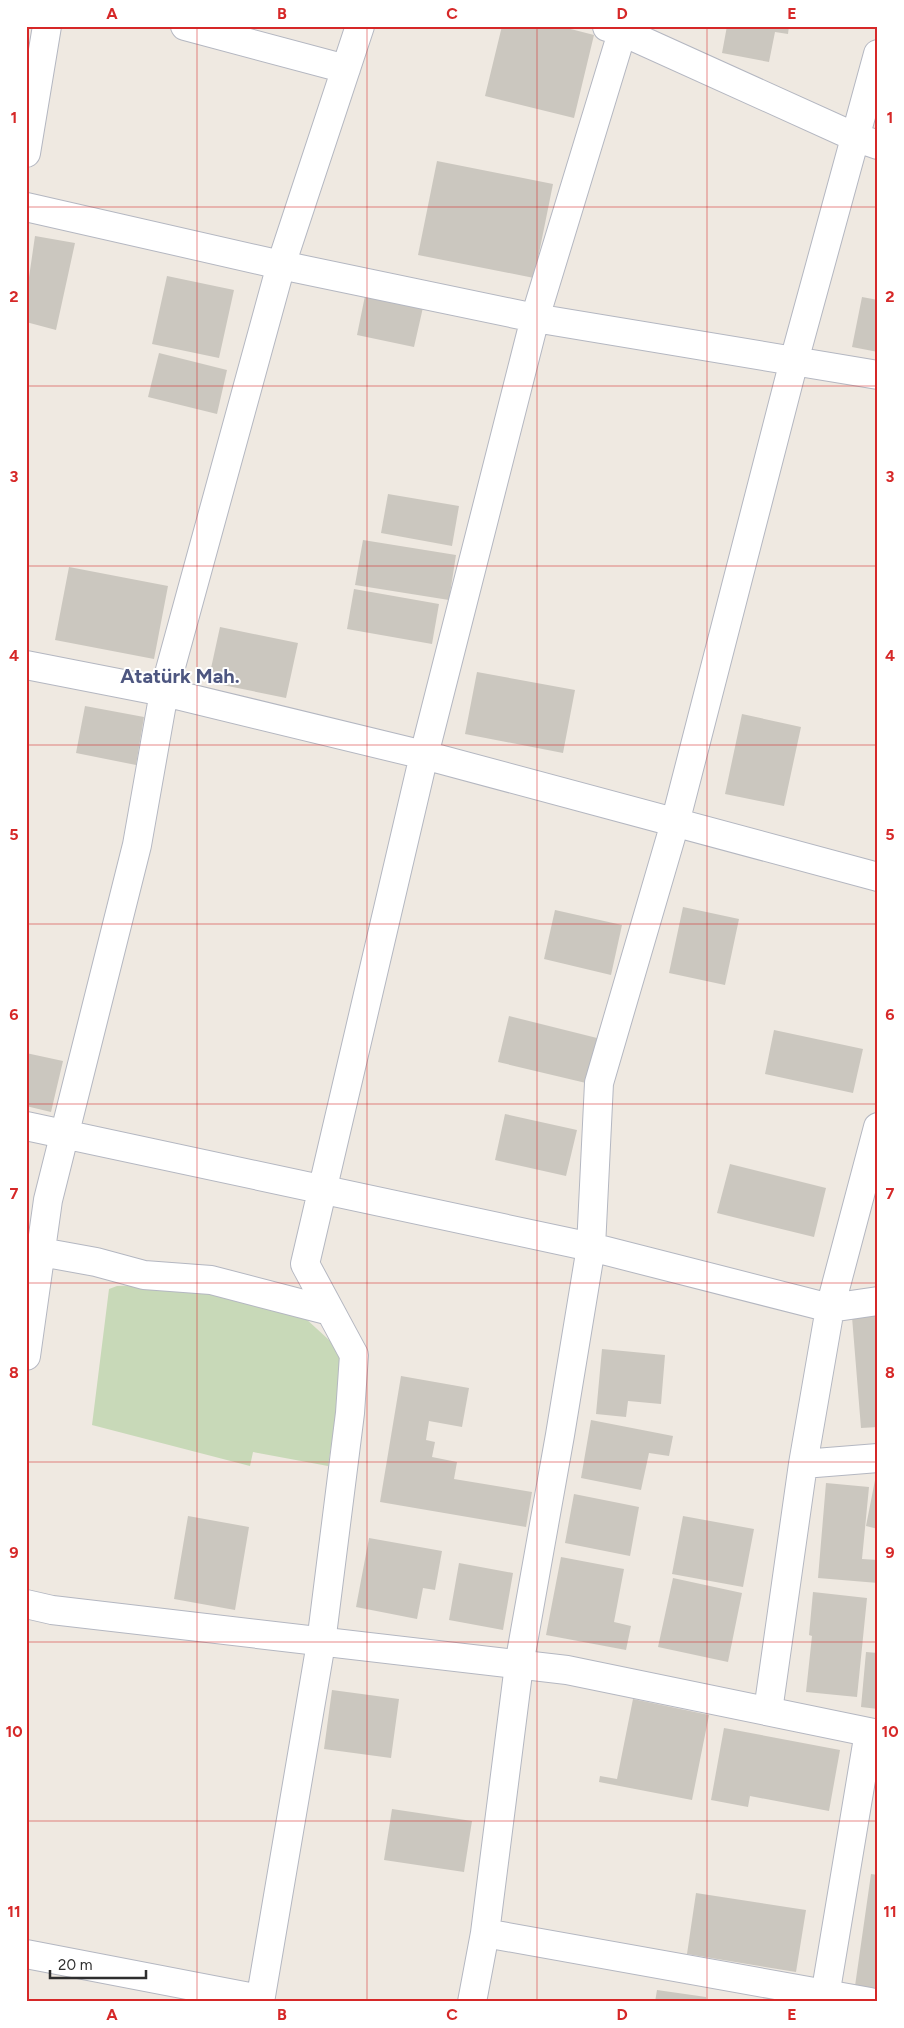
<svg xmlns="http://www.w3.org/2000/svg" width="904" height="2028" font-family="Figtree,sans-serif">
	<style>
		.cemetery { fill: #c8d9b8 }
		.building { fill: #cbc7bf }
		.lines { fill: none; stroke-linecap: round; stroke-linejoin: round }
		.minor-casing { stroke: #b4b7c1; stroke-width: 30 }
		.tertiary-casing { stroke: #b4b7c1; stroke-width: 30 }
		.minor { stroke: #fff; stroke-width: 28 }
		.tertiary { stroke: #fff; stroke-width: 28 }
		.grid { fill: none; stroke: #d62828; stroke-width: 1; stroke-opacity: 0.55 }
		.labels { text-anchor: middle; stroke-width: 4; stroke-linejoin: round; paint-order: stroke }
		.district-label { font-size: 20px; font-weight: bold; fill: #4d5680; stroke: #fff }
		.neatline { fill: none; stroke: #d62828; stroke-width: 2 }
		.grid-label { font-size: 16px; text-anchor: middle; font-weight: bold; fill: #d62828 }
	</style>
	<rect width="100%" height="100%" fill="#efe9e1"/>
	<path class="cemetery" d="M 145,1285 L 217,1287 L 293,1307 L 340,1350 L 343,1369 L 328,1466 L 253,1452 L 250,1466 L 92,1425 L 109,1289 L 117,1286 Z"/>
	<path class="building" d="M 502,26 L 559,26 L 594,35 L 574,118 L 485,96 Z
		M 727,26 L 789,26 L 788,34 L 775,32 L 769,62 L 722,53 Z
		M 437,161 L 553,184 L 534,278 L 418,255 Z
		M 35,236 L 75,243 L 56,330 L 26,322 L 26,298 Z
		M 167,276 L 234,290 L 219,358 L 152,344 Z
		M 366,291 L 424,303 L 414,347 L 357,335 Z
		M 862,297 L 878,300 L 878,352 L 852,347 Z
		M 159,353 L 227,370 L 217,414 L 148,397 Z
		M 388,494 L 459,506 L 452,546 L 381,533 Z
		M 363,540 L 456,555 L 449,600 L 355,585 Z
		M 69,567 L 168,586 L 154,659 L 55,640 Z
		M 354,589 L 439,604 L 432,644 L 347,629 Z
		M 220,627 L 298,643 L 286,698 L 208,682 Z
		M 477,672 L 575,690 L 563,753 L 465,734 Z
		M 85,706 L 144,717 L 136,765 L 76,753 Z
		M 742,714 L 801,727 L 784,806 L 725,794 Z
		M 683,907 L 739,919 L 725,985 L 669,973 Z
		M 555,910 L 622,925 L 611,975 L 544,959 Z
		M 509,1016 L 597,1038 L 586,1083 L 498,1062 Z
		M 774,1030 L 863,1049 L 853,1093 L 765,1074 Z
		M 26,1053 L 63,1061 L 51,1112 L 26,1106 Z
		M 505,1114 L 577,1130 L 566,1176 L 495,1160 Z
		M 730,1164 L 826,1188 L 814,1237 L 717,1213 Z
		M 878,1315 L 878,1427 L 861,1428 L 852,1317 Z
		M 602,1349 L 665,1355 L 661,1404 L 628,1401 L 626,1417 L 596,1414 Z
		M 401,1376 L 469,1388 L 462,1427 L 429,1421 L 426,1440 L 435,1442 L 432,1457 L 457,1462 L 454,1479 L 532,1492 L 526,1527 L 380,1502 Z
		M 591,1420 L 673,1436 L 669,1456 L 649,1453 L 641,1490 L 581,1478 Z
		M 876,1475 L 878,1475 L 878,1529 L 866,1526 Z
		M 826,1483 L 869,1487 L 862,1559 L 878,1560 L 878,1583 L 818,1578 Z
		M 574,1494 L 639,1507 L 630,1556 L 565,1543 Z
		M 188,1516 L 249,1527 L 235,1610 L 174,1599 Z
		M 683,1516 L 754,1529 L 743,1587 L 672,1574 Z
		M 369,1538 L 442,1551 L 435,1590 L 423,1588 L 417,1619 L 356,1607 Z
		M 561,1557 L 624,1569 L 614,1622 L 631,1626 L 626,1650 L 546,1635 Z
		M 459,1563 L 513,1573 L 503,1630 L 449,1620 Z
		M 673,1578 L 742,1593 L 728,1662 L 658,1647 Z
		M 813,1592 L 867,1598 L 857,1697 L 806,1692 L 812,1636 L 809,1635 Z
		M 866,1652 L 878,1653 L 878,1709 L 861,1707 Z
		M 332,1690 L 399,1699 L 391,1758 L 324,1749 Z
		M 633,1699 L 709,1715 L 692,1800 L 599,1782 L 600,1776 L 617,1779 Z
		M 724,1728 L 840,1750 L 829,1811 L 750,1796 L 748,1807 L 711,1800 Z
		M 392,1809 L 472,1821 L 464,1872 L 384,1860 Z
		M 871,1874 L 878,1875 L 878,1989 L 855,1986 Z
		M 696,1893 L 806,1910 L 796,1972 L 687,1954 Z
		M 657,1990 L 706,1997 L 706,2002 L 655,2002 Z"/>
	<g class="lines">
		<defs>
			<path id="minor" d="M 185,26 L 346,69
				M 607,27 L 623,32 L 855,137 L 878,145
				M 26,153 L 47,26
				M 26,207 L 281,265 L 535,318 L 878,375
				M 26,665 L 164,692 L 424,755 L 878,877
				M 26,1126 L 591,1247 L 830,1308 L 878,1301
				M 41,1252 L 96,1262 L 144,1275 L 211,1280 L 330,1311
				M 26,1356 L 48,1200 L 137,845 L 164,692 L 281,265 L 360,26
				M 803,1464 L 878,1458
				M 768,1711 L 803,1464 L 830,1308 L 878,1127
				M 485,1933 L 870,2002
				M 26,1954 L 260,1999
				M 260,2002 L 321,1643 L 350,1413 L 354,1355 L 305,1264 L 424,755 L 535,318 L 624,26
				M 472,2002 L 485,1933 L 519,1665 L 560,1435 L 591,1247 L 599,1083 L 675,823 L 794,361 L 878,54"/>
			<path id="tertiary" d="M 26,1604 L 52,1610 L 567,1670 L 878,1734
				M 824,2002 L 869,1732"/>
		</defs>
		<use href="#minor" class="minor-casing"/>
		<use href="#tertiary" class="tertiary-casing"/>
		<use href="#minor" class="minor"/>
		<use href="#tertiary" class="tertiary"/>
	</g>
	<path class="grid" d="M 197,26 L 197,2002M 367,26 L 367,2002M 537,26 L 537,2002M 707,26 L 707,2002M 26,207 L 878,207M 26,386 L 878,386M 26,566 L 878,566M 26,745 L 878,745M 26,924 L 878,924M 26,1104 L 878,1104M 26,1283 L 878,1283M 26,1462 L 878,1462M 26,1642 L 878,1642M 26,1821 L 878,1821"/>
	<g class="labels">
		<g class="district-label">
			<text x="180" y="683">Atatürk Mah.</text>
		</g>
	</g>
	<rect width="904" height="2028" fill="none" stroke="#ffffff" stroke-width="55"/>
	<path d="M50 1970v8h96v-8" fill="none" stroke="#2e2e2e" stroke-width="2.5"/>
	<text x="58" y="1970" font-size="15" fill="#2e2e2e" stroke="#ffffff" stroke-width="4" paint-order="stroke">20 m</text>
	<rect x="28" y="28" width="848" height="1972" class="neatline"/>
	<g class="grid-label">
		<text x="112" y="19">A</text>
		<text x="282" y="19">B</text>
		<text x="452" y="19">C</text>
		<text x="622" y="19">D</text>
		<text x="792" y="19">E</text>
		<text x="14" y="123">1</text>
		<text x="890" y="123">1</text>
		<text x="14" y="302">2</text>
		<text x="890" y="302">2</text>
		<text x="14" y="482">3</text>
		<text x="890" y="482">3</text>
		<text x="14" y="661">4</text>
		<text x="890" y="661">4</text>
		<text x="14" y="840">5</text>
		<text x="890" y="840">5</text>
		<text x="14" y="1020">6</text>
		<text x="890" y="1020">6</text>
		<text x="14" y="1199">7</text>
		<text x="890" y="1199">7</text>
		<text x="14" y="1378">8</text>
		<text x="890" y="1378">8</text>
		<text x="14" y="1558">9</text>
		<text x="890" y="1558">9</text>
		<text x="14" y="1737">10</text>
		<text x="890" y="1737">10</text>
		<text x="14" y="1917">11</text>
		<text x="890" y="1917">11</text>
		<text x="112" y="2020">A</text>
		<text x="282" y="2020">B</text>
		<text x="452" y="2020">C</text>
		<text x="622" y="2020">D</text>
		<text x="792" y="2020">E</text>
	</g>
</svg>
